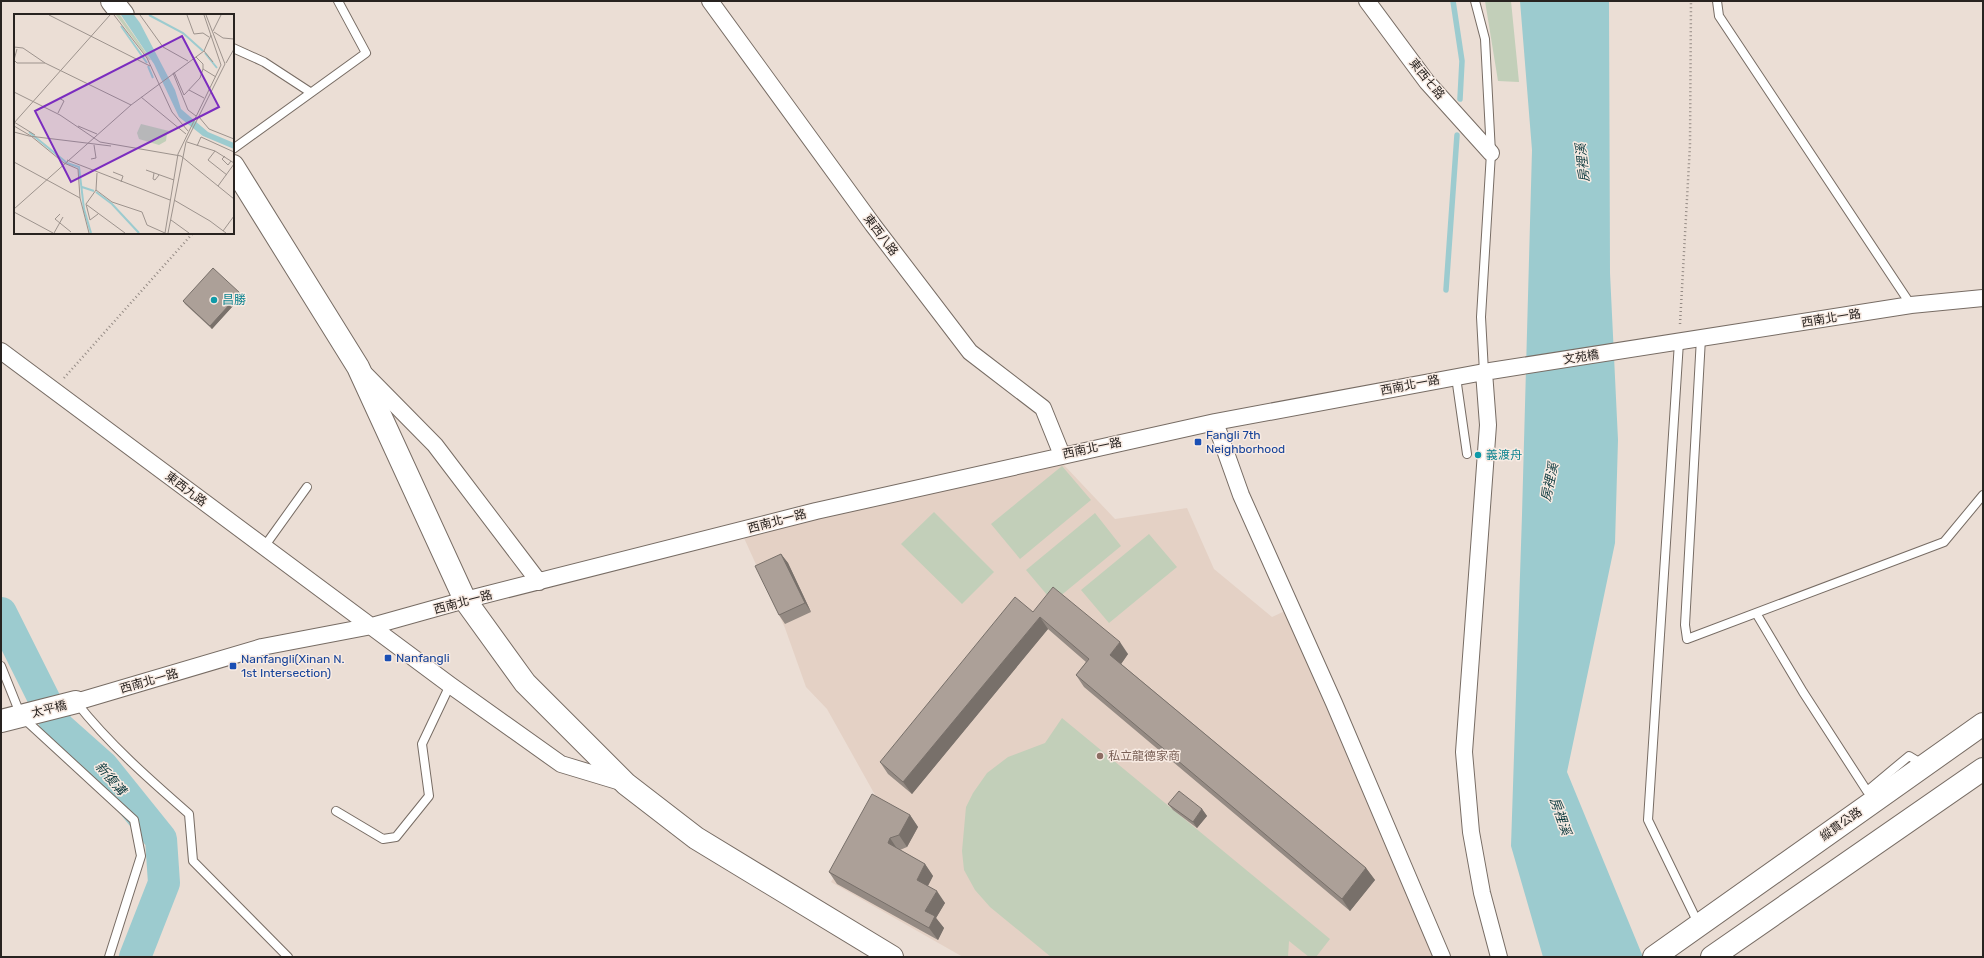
<svg xmlns="http://www.w3.org/2000/svg" width="1984" height="958" font-family="Rubik,'Noto Sans TC',sans-serif">
	<style>
		.built { fill: #e4d1c5 }
		.green { fill: #c2cfb9 }
		.water { fill: #9ccbcf }
		.lines { fill: none; stroke-linecap: round; stroke-linejoin: round }
		.stream { stroke: #9ccbcf; stroke-width: 5.5 }
		.river { stroke: #9ccbcf; stroke-width: 32 }
		.lane-casing { stroke: #776c64; stroke-width: 10 }
		.street-casing { stroke: #776c64; stroke-width: 18 }
		.secondary-casing { stroke: #776c64; stroke-width: 24 }
		.primary-casing { stroke: #776c64; stroke-width: 24 }
		.path { stroke: #958b85; stroke-width: 2.5; stroke-dasharray: 1 3; stroke-linecap: butt }
		.lane { stroke: #fff; stroke-width: 8 }
		.street { stroke: #fff; stroke-width: 16 }
		.secondary { stroke: #fff; stroke-width: 22 }
		.primary { stroke: #fff; stroke-width: 22 }
		.wall { fill: #948a83 }
		.shaded-wall { fill: #78706a }
		.building { fill: #aca098; stroke: #78706a }
		.culture-dot { fill: #0f9aa8; stroke: #f8ebe3; stroke-width: 1.5 }
		.transit-dot { fill: #1a4fb4; stroke: #f8ebe3; stroke-width: 1.5 }
		.education-dot { fill: #8d6e63; stroke: #f8ebe3; stroke-width: 1.5 }
		.labels { text-anchor: middle; stroke-width: 3; stroke-linejoin: round; paint-order: stroke }
		.street-label { font-size: 12px; fill: #282320; stroke: #f8ebe3 }
		.culture-label { font-size: 12px; fill: #0d838f; stroke: #f8ebe3; text-anchor: start }
		.transit-label { font-size: 12px; fill: #164399; stroke: #f8ebe3; text-anchor: start }
		.education-label { font-size: 12px; fill: #785e54; stroke: #f8ebe3; text-anchor: start }
		.water-label { font-size: 13px; font-style: italic; fill: #103c40; stroke: #f8ebe3 }
		.inset-river { fill: none; stroke: #9ccbcf; stroke-width: 2 }
		.inset-road { fill: none; stroke: #9d938d; stroke-width: 1 }
		.view { fill: #7b2cbf; fill-opacity: 0.15; stroke: #7b2cbf; stroke-width: 2 }
		.inset-edge { fill: none; stroke: #282320; stroke-width: 2 }
	</style>
	<rect width="100%" height="100%" fill="#ebded5"/>
	<path class="built" d="M 1063,464 L 1115,519 L 1187,508 L 1214,569 L 1272,617 L 1285,611 L 1433,957 L 963,957 L 831,882 L 879,802 L 827,709 L 806,687 L 785,628 L 744,538 L 831,516 Z"/>
	<path class="green" d="M 1485,1 L 1511,1 L 1519,82 L 1498,81 Z
		M 1062,466 L 1091,500 L 1020,559 L 991,524 Z
		M 934,512 L 994,572 L 962,604 L 901,544 Z
		M 1095,513 L 1121,546 L 1053,602 L 1026,570 Z
		M 1149,534 L 1177,567 L 1109,623 L 1081,590 Z
		M 1062,718 L 1330,939 L 1316,957 L 1309,957 L 1289,941 L 1288,957 L 1051,957 L 990,907 L 975,890 L 964,870 L 962,851 L 966,807 L 973,793 L 987,773 L 1008,757 L 1045,743 Z"/>
	<path class="water" d="M 1520,1 L 1609,1 L 1610,273 L 1618,440 L 1615,543 L 1567,772 L 1643,957 L 1543,957 L 1511,846 L 1522,515 L 1532,150 Z"/>
	<g class="lines">
		<path class="stream" d="M 1453,1 L 1462,61 L 1460,99
			M 1446,290 L 1457,135"/>
		<path class="river" d="M 1,613 L 58,727 L 103,767 L 161,839 L 164,883 L 135,957"/>
		<defs>
			<path id="lane" d="M 1475,1 L 1485,39 L 1491,153 L 1481,317 L 1484,372
				M 1717,1 L 1719,16 L 1911,305
				M 233,48 L 264,62 L 310,92
				M 233,149 L 366,53 L 338,1
				M 1701,338 L 1685,625 L 1687,639 L 1944,542 L 1983,495
				M 1679,342 L 1648,820 L 1699,925
				M 1456,377 L 1467,454
				M 264,547 L 307,487
				M 1756,613 L 1803,692 L 1867,791 L 1909,756 L 1924,765
				M 1,666 L 21,716 L 134,820 L 141,856 L 109,957
				M 76,702 C 109,744 149,779 189,814 L 193,861 L 288,957
				M 336,811 L 383,839 L 396,837 L 429,796 L 422,744 L 450,685"/>
			<path id="street" d="M 710,1 L 873,225 L 970,352 L 1043,408 L 1062,455
				M 1367,1 L 1427,82 L 1491,153
				M 1,351 L 450,685 L 561,764 L 624,783
				M 1484,372 L 1488,425 L 1464,752 L 1471,832 L 1482,893 L 1499,957
				M 366,375 L 435,445 L 539,582
				M 1215,422 L 1241,495 L 1334,703 L 1442,957
				M 76,702 L 262,647 L 372,626 L 465,600 L 816,511 L 1215,422 L 1484,372 L 1911,305 L 1983,298"/>
			<path id="secondary" d="M 112,1 L 123,15
				M 233,166 L 358,367 L 465,600 L 525,683 L 626,784 L 696,838 L 892,957
				M 1,721 L 76,702"/>
			<path id="primary" d="M 1654,957 L 1983,724
				M 1712,957 L 1983,769"/>
		</defs>
		<use href="#lane" class="lane-casing"/>
		<use href="#street" class="street-casing"/>
		<use href="#secondary" class="secondary-casing"/>
		<use href="#primary" class="primary-casing"/>
		<path class="path" d="M 1680,324 L 1690,145 L 1691,1
			M 64,378 L 193,233"/>
		<use href="#lane" class="lane"/>
		<use href="#street" class="street"/>
		<use href="#secondary" class="secondary"/>
		<use href="#primary" class="primary"/>
	</g>
	<path class="wall" d="M 242,296 L 212,329 L 185,304 L 183,301 Z
		M 781,554 L 788,563 L 811,612 L 785,624 L 779,615 Z
		M 1033,612 L 1128,654 L 1121,664 L 1366,868 L 1375,880 L 1350,911 L 1084,687 L 1076,675 L 1086,662 L 1048,629 L 912,794 L 888,774 L 880,762 Z
		M 1168,804 L 1202,809 L 1207,816 L 1197,828 L 1173,810 Z
		M 910,815 L 918,827 L 907,847 L 900,850 L 925,864 L 933,876 L 928,886 L 945,903 L 936,918 L 944,928 L 938,940 L 837,884 L 829,872 Z"/>
	<path class="shaded-wall" d="M 240,293 L 242,296 L 212,329 L 210,326 Z
		M 781,554 L 788,563 L 811,612 L 805,603 Z
		M 1040,617 L 1048,629 L 912,794 L 903,782 Z
		M 1120,642 L 1128,654 L 1119,667 L 1110,655 Z
		M 1202,809 L 1207,816 L 1197,828 L 1193,822 Z
		M 910,815 L 918,827 L 907,847 L 899,835 Z
		M 890,838 L 898,850 L 888,843 Z
		M 925,864 L 933,876 L 925,891 L 917,880 Z
		M 1366,868 L 1375,880 L 1350,911 L 1342,899 Z
		M 937,891 L 945,903 L 936,918 L 944,928 L 938,940 L 929,928 L 925,911 Z"/>
	<path class="building" d="M 213,268 L 240,293 L 210,326 L 183,301 Z
		M 781,554 L 805,603 L 779,615 L 755,566 Z
		M 1053,587 L 1120,642 L 1110,655 L 1366,868 L 1342,899 L 1076,675 L 1089,659 L 1040,617 L 903,782 L 880,762 L 1015,597 L 1033,612 Z
		M 1179,791 L 1202,809 L 1193,822 L 1168,804 Z
		M 872,794 L 910,815 L 899,835 L 890,838 L 888,843 L 925,864 L 917,880 L 937,891 L 925,911 L 935,916 L 929,928 L 829,872 Z"/>
	<g class="culture-dot">
		<circle cx="214" cy="300" r="4"/>
		<circle cx="1478" cy="455" r="4"/>
	</g>
	<g class="transit-dot">
		<rect x="1194" y="438" width="8" height="8" rx="2"/>
		<rect x="384" y="654" width="8" height="8" rx="2"/>
		<rect x="229" y="662" width="8" height="8" rx="2"/>
	</g>
	<circle class="education-dot" cx="1100" cy="756" r="4"/>
	<g class="labels">
		<g class="street-label">
			<text transform="translate(1427 79) rotate(51)" y="4">東西七路</text>
			<text transform="translate(881 235) rotate(53)" y="4">東西八路</text>
			<text transform="translate(1831 318) rotate(-9)" y="4">西南北一路</text>
			<text transform="translate(1581 357) rotate(-9)" y="4">文苑橋</text>
			<text transform="translate(1410 385) rotate(-11)" y="4">西南北一路</text>
			<text transform="translate(1092 448) rotate(-12)" y="4">西南北一路</text>
			<text transform="translate(186 489) rotate(37)" y="4">東西九路</text>
			<text transform="translate(777 521) rotate(-15)" y="4">西南北一路</text>
			<text transform="translate(463 602) rotate(-15)" y="4">西南北一路</text>
			<text transform="translate(149 681) rotate(-16)" y="4">西南北一路</text>
			<text transform="translate(49 709) rotate(-14)" y="4">太平橋</text>
			<text transform="translate(1841 824) rotate(-35)" y="4">縱貫公路</text>
		</g>
		<g class="culture-label">
			<text x="222" y="304">昌勝</text>
			<text x="1486" y="459">義渡舟</text>
		</g>
		<g class="transit-label">
			<text x="1206" y="439">Fangli 7th<tspan x="1206" dy="14">Neighborhood</tspan></text>
			<text x="396" y="662">Nanfangli</text>
			<text x="241" y="663">Nanfangli(Xinan N.<tspan x="241" dy="14">1st Intersection)</tspan></text>
		</g>
		<g class="education-label">
			<text x="1108" y="760">私立龍德家商</text>
		</g>
		<g class="water-label">
			<text transform="translate(1582 163) rotate(-96)" y="5">房裡溪</text>
			<text transform="translate(1549 482) rotate(-78)" y="5">房裡溪</text>
			<text transform="translate(111 778) rotate(49)" y="5">新復溝</text>
			<text transform="translate(1561 816) rotate(71)" y="5">房裡溪</text>
		</g>
	</g>
	<g transform="translate(14 14)">
		<rect width="220" height="220" fill="#ebded5"/>
		<path d="M 102,1 L 106,1 L 137,46 L 135,46 ZM 127,110 L 155,117 L 153,119 L 152,127 L 145,131 L 125,125 L 123,119 Z" fill="#c2cfb9"/>
		<path d="M 107,1 L 120,1 L 126,9 L 161,76 L 167,95 L 194,118 L 220,129 L 220,135 L 189,122 L 165,103 L 140,50 Z" fill="#9ccbcf"/>
		<path class="inset-river" d="M 135,1 L 169,19 L 189,37M 107,12 L 133,49M 191,39 L 203,54M 134,52 L 139,64M 15,118 L 53,149 L 65,153 L 70,195 L 77,219M 68,173 L 80,177M 82,178 L 98,190 L 125,219"/>
		<path class="inset-road" d="M 35,1 L 136,52M 100,1 L 133,44 L 158,98 L 174,117M 126,1 L 149,33 L 174,47M 173,1 L 180,20 L 189,19 L 195,23M 199,17 L 207,1M 200,18 L 209,24 L 220,25M 0,33 L 9,34 L 31,49 L 117,91M 3,35 L 0,46 L 3,49 L 31,49M 190,37 L 199,48M 212,49 L 220,35M 189,55 L 202,63M 160,58 L 170,81 L 186,64 L 189,55 L 189,50 L 182,43M 159,59 L 174,96 L 182,102M 175,76 L 190,84M 0,78 L 46,101 L 86,128 L 167,142 L 220,185M 127,83 L 172,120M 44,99 L 50,87 L 45,84M 185,103 L 195,115 L 220,125M 0,108 L 21,121M 0,109 L 96,1M 0,112 L 17,122 L 50,149 L 64,155 L 66,184 L 75,219M 64,112 L 83,120M 0,118 L 15,122 L 97,132M 173,128 L 201,137 L 220,149M 183,132 L 187,123 L 220,138M 201,137 L 194,146 L 213,161M 211,142 L 208,145 L 214,151 L 217,147M 77,145 L 82,144 L 80,131M 53,146 L 156,186M 0,148 L 66,184M 132,156 L 160,166M 99,158 L 109,162 L 107,168M 83,159 L 82,176 L 72,190 L 76,206 L 84,200M 140,159 L 139,165 L 141,166 L 145,161M 204,172 L 220,150M 82,176 L 98,188 L 128,198 L 133,211 L 151,219M 160,186 L 196,207 L 212,219M 73,191 L 111,219M 0,195 L 117,91 L 190,37 L 197,21M 0,198 L 39,219M 46,200 L 41,205 L 57,218M 157,206 L 175,219M 209,217 L 220,202M 40,219 L 49,203M 151,219 L 164,140 L 207,51 L 190,1M 154,219 L 172,128 L 211,50 L 192,1"/>
		<path class="view" d="M 168,22 L 205,93 L 57,168 L 21,97 Z"/>
		<rect width="220" height="220" class="inset-edge"/>
	</g>
	<rect width="1984" height="958" fill="none" stroke="#282320" stroke-width="4"/>
</svg>
